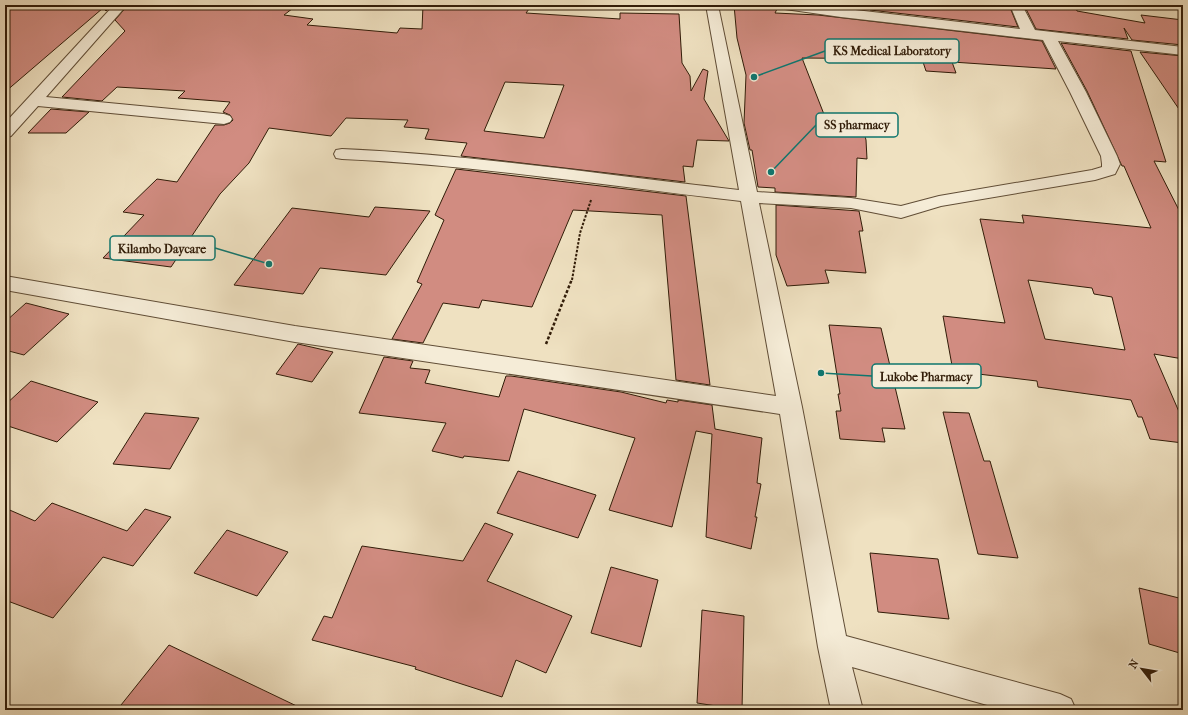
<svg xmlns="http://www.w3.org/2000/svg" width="1188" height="715" font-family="'IM FELL French Canon',serif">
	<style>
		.building { fill: #d18c81; stroke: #311c08; fill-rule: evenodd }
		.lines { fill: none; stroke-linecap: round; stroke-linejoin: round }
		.minor-casing { stroke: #604d36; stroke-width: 2 }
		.path-far1 { stroke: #311c08; stroke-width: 2; stroke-dasharray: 2.5 1.5; stroke-linecap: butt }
		.path { stroke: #311c08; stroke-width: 2.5; stroke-dasharray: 3 2; stroke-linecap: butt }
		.minor { fill: #f5ecd7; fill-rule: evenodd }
		.leader { fill: none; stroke: #0f766e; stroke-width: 1.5 }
		.callout-dot { fill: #0f766e; stroke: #f5ecd7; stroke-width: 1.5 }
		.callout { fill: #f5ecd7; stroke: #0f766e; stroke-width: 1.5 }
		.callout-label { font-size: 12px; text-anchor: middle; font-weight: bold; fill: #311c08 }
	</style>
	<rect width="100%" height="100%" fill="#efe1c1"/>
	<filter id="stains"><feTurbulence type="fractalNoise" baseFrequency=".005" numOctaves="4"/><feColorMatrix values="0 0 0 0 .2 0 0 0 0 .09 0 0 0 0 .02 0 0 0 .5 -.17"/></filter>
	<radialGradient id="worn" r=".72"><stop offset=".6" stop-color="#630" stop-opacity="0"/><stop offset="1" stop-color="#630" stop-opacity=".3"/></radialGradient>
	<path class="building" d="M 5,5 L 112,5 L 106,11 L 103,8 L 5,92 Z
		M 128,5 L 297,5 L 284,15 L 313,19 L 307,25 L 397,33 L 400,28 L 422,29 L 423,5 L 532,5 L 526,13 L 620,19 L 620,13 L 679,14 L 682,63 L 690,76 L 691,91 L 703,69 L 708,71 L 704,99 L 729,141 L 697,140 L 693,167 L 683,166 L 685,182 L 461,156 L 467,143 L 425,139 L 429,129 L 404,127 L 408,120 L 346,118 L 331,136 L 269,128 L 249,163 L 220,194 L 171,267 L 103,258 L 144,215 L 123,212 L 157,179 L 177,182 L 215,125 L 224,125 L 230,123 L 233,120 L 230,115 L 223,112 L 230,102 L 178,98 L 185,91 L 117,87 L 102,101 L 62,97 L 125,31 L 115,20 ZM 505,82 L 564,85 L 544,138 L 484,131 Z
		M 734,5 L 751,5 L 777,9 L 775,13 L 818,15 L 1042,41 L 1056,69 L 952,62 L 956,73 L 926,71 L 922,59 L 802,58 L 827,122 L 862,124 L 866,140 L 867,159 L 857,158 L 856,197 L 775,192 L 775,188 L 758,187 L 752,150 L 750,150 L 744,123 L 746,75 L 737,38 Z
		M 870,5 L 1009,5 L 1018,27 L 870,10 Z
		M 1024,5 L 1075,5 L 1077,11 L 1145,23 L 1141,15 L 1183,20 L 1183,45 L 1132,40 L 1124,28 L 1128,39 L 1036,29 Z
		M 1061,43 L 1131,51 L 1166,162 L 1154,161 L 1183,218 L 1183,359 L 1154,354 L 1183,421 L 1183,443 L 1150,439 L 1142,417 L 1138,417 L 1131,400 L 1038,387 L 1037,381 L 953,371 L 943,316 L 1005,323 L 980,219 L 1024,223 L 1022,215 L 1151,228 L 1124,166 L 1122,166 L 1087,91 ZM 1028,280 L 1092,288 L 1094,294 L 1112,297 L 1125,350 L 1045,339 Z
		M 1140,52 L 1183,56 L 1183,115 Z
		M 51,109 L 89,112 L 66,133 L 28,133 Z
		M 456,169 L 686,196 L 710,385 L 676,380 L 662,215 L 573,210 L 532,307 L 482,300 L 479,308 L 443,303 L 423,343 L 392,339 L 422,284 L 417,282 L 444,220 L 435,215 Z
		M 776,205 L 859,211 L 863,231 L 859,231 L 866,273 L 825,270 L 829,283 L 787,286 L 776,255 Z
		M 375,207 L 430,211 L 386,275 L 320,268 L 303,294 L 234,285 L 292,208 L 369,217 Z
		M 26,303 L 69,314 L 24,355 L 5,350 L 5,322 Z
		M 829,325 L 881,328 L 905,429 L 882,428 L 885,442 L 840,439 L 836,411 L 841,411 L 838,394 L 840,394 Z
		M 298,344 L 333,352 L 312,382 L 276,374 Z
		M 384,357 L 413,361 L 410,368 L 430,370 L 425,383 L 499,397 L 506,376 L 511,376 L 621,392 L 666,403 L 667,400 L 678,402 L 678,400 L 712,405 L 715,429 L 762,438 L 757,483 L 761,484 L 755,517 L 757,517 L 751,549 L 706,537 L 712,434 L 696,431 L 672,527 L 609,510 L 635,438 L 524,409 L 509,461 L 464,456 L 463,458 L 432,451 L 446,423 L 359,413 Z
		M 31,381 L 98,402 L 57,442 L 5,425 L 5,405 Z
		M 943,412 L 969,413 L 984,461 L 990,461 L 1018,558 L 978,554 Z
		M 145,413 L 199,418 L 170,469 L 113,464 Z
		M 518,471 L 596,495 L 578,538 L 497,513 Z
		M 52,503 L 127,531 L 145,509 L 171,517 L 133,566 L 103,557 L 53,618 L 5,600 L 5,508 L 35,521 Z
		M 485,523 L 513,534 L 487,581 L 572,616 L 546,673 L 516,660 L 502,697 L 415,669 L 416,667 L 312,640 L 324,616 L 332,618 L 362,546 L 463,561 Z
		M 227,530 L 288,552 L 257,596 L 194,573 Z
		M 870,553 L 938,559 L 949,619 L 878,612 Z
		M 611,567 L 658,580 L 641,647 L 591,633 Z
		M 1139,588 L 1183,599 L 1183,654 L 1149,644 Z
		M 702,610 L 744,616 L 742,710 L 697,703 Z
		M 169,645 L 305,710 L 117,710 Z"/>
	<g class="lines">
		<defs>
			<path id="minor" d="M 114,5 L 127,5 L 46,97 L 224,114 L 230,116 L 232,119 L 230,122 L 224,124 L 38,106 L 11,136 L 5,138 L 5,123 Z
				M 706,5 L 718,5 L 757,192 L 851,198 L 901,206 L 939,196 L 1092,170 L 1102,167 L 1102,164 L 1101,156 L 1070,92 L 1043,40 L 841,17 L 785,9 L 780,8 L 779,5 L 812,5 L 1020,29 L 1010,5 L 1022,5 L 1035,30 L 1183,47 L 1183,55 L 1058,41 L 1086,92 L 1117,156 L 1120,164 L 1115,174 L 1095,180 L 941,206 L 901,218 L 851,208 L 759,203 L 802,407 L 846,636 L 1060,694 L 1071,699 L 1076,710 L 1005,710 L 852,667 L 863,710 L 831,710 L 818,647 L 780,414 L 295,342 L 5,290 L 5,276 L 295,326 L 776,396 L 741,201 C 608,186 476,165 342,159 L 336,158 L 334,154 L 336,150 L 342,149 C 475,155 607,175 739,190 Z"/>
		</defs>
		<use href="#minor" class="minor-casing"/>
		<path class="path-far1" d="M 572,280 L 580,233 L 591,200"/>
		<path class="path" d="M 546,344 L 572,279"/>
		<use href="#minor" class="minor"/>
	</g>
	<path class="leader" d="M754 77L825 51M771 172L816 125M269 264L215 248M821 373L872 376"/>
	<g class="callout-dot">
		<circle cx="754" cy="77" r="4"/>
		<circle cx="771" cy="172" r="4"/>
		<circle cx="269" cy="264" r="4"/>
		<circle cx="821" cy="373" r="4"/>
	</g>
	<g class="callout">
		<rect x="825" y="39" width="134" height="24" rx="4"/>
		<rect x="816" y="113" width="82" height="24" rx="4"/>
		<rect x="110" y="236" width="105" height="24" rx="4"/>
		<rect x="872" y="364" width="109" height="24" rx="4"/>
	</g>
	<g class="callout-label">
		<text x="892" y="55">KS Medical Laboratory</text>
		<text x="857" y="129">SS pharmacy</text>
		<text x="162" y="253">Kilambo Daycare</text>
		<text x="926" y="381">Lukobe Pharmacy</text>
	</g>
	<rect width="1188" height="715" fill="none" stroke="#efe1c1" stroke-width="20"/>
	<rect x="6" y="6" width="1176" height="703" fill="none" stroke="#311c08" stroke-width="2"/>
	<rect x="10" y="10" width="1168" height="695" fill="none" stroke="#311c08"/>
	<g transform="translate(1142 669) rotate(301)" stroke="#f5ecd7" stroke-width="3" paint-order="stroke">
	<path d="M0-3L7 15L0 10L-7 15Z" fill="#311c08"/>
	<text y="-6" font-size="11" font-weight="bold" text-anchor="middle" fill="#311c08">N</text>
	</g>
	<rect width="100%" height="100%" filter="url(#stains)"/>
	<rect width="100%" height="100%" fill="url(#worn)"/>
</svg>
